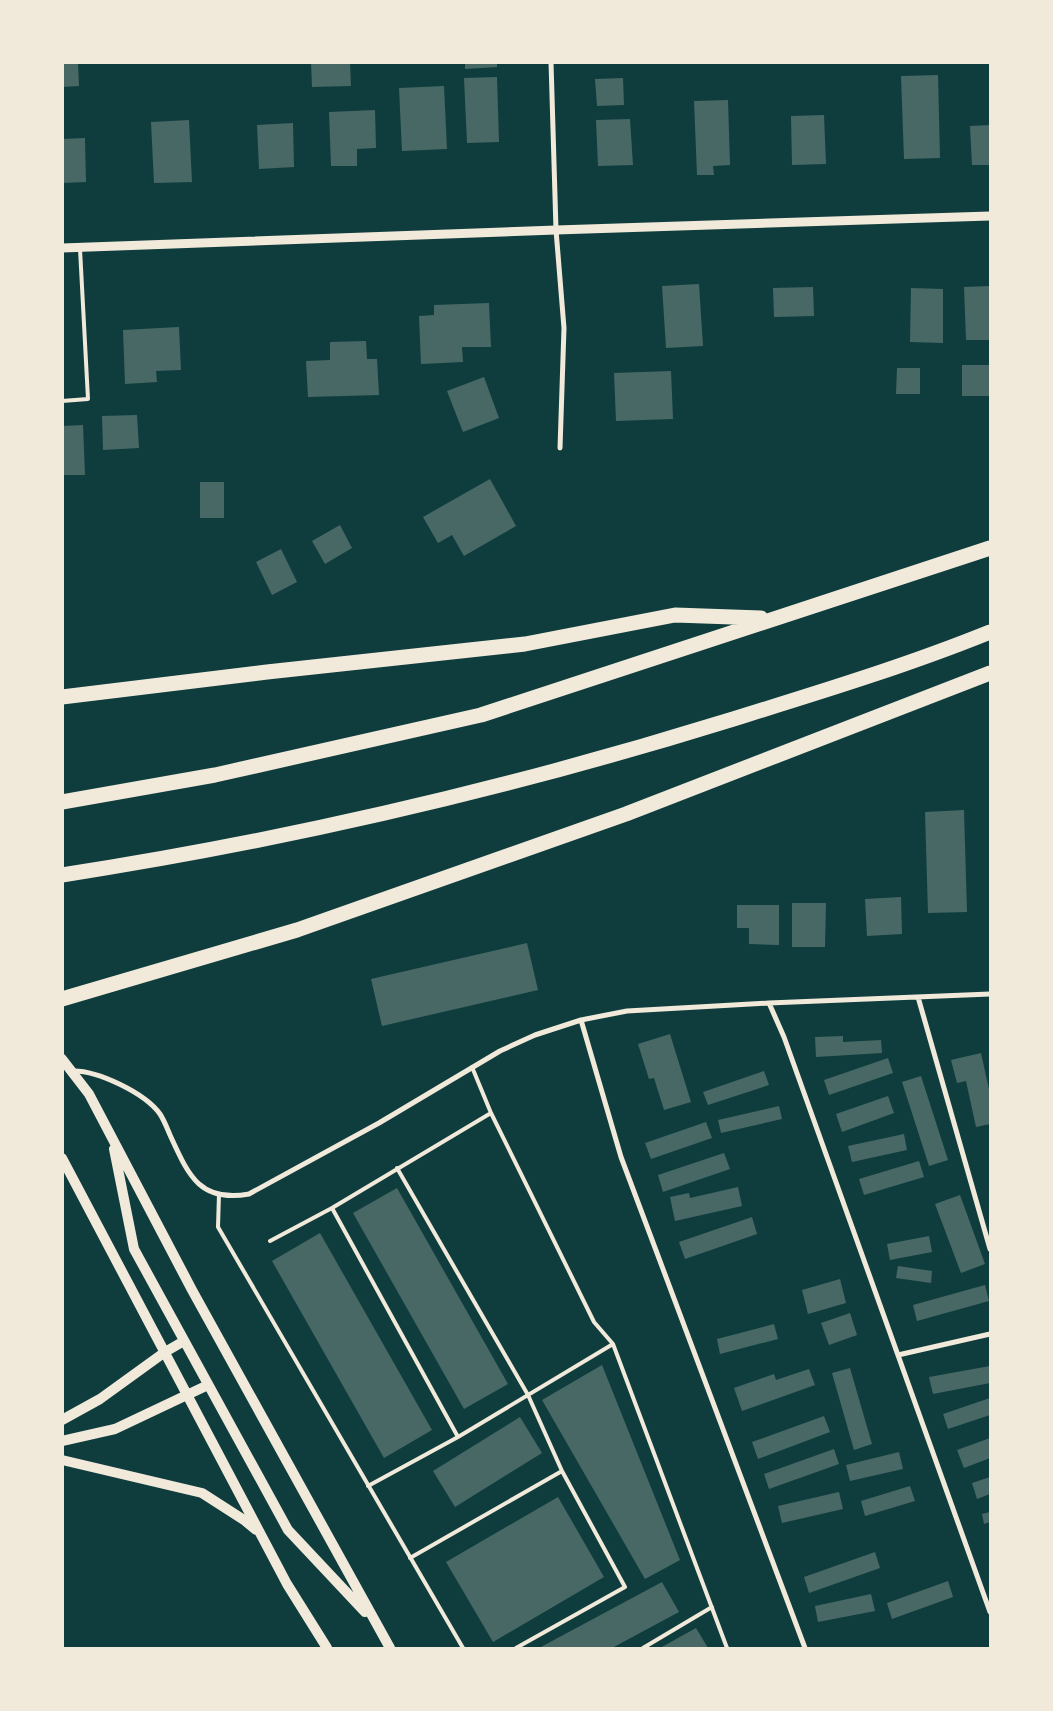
<svg xmlns="http://www.w3.org/2000/svg" width="1053" height="1711" font-family="'Varela Round',sans-serif">
	<style>
		.building { fill: #486865 }
		.lines { fill: none; stroke-linecap: round; stroke-linejoin: round }
		.service { stroke: #f1e9da; stroke-width: 4 }
		.minor { stroke: #f1e9da; stroke-width: 5 }
		.tertiary { stroke: #f1e9da; stroke-width: 9 }
		.secondary { stroke: #f1e9da; stroke-width: 10 }
		.motorway { stroke: #f1e9da; stroke-width: 15 }
	</style>
	<rect width="100%" height="100%" fill="#0f3d3e"/>
	<path class="building" d="M 62,62 L 78,62 L 79,86 L 62,87 Z
		M 311,62 L 350,62 L 351,86 L 312,87 Z
		M 465,62 L 497,62 L 497,67 L 465,69 Z
		M 938,75 L 940,158 L 904,159 L 901,76 Z
		M 497,77 L 499,142 L 467,143 L 464,78 Z
		M 623,78 L 624,105 L 597,106 L 595,79 Z
		M 444,86 L 447,149 L 402,151 L 399,88 Z
		M 728,100 L 730,165 L 713,166 L 714,175 L 697,175 L 694,101 Z
		M 375,110 L 376,148 L 357,149 L 357,166 L 331,166 L 329,112 Z
		M 824,115 L 826,164 L 792,165 L 791,116 Z
		M 630,119 L 633,165 L 598,166 L 596,120 Z
		M 189,120 L 192,182 L 154,183 L 151,122 Z
		M 293,123 L 294,167 L 259,169 L 257,125 Z
		M 990,125 L 990,165 L 972,165 L 970,126 Z
		M 85,138 L 86,182 L 62,183 L 62,139 Z
		M 699,284 L 703,346 L 666,348 L 662,286 Z
		M 990,286 L 990,340 L 966,340 L 964,287 Z
		M 813,287 L 814,316 L 774,317 L 773,288 Z
		M 911,288 L 943,289 L 943,343 L 910,342 Z
		M 489,303 L 491,347 L 462,347 L 463,362 L 421,364 L 419,316 L 434,315 L 434,305 Z
		M 179,327 L 181,370 L 156,371 L 157,382 L 125,384 L 123,330 Z
		M 366,341 L 367,359 L 377,359 L 379,395 L 308,397 L 306,361 L 330,360 L 330,342 Z
		M 962,365 L 989,365 L 989,396 L 962,396 Z
		M 897,368 L 920,368 L 920,394 L 896,394 Z
		M 671,371 L 673,419 L 616,421 L 614,373 Z
		M 484,377 L 499,418 L 463,432 L 447,391 Z
		M 137,415 L 139,448 L 103,450 L 102,416 Z
		M 83,425 L 85,475 L 62,475 L 62,426 Z
		M 490,479 L 516,526 L 464,556 L 452,535 L 438,543 L 423,517 Z
		M 200,482 L 224,482 L 224,518 L 200,518 Z
		M 340,525 L 352,548 L 325,564 L 312,541 Z
		M 281,549 L 297,582 L 272,595 L 256,562 Z
		M 964,810 L 967,912 L 928,913 L 925,812 Z
		M 901,897 L 902,934 L 867,936 L 865,899 Z
		M 792,903 L 826,903 L 825,947 L 792,947 Z
		M 737,905 L 779,905 L 779,945 L 749,944 L 749,928 L 737,928 Z
		M 527,943 L 538,990 L 382,1026 L 371,979 Z
		M 670,1034 L 691,1102 L 664,1110 L 654,1078 L 649,1079 L 638,1044 Z
		M 843,1036 L 843,1042 L 881,1040 L 882,1053 L 816,1057 L 815,1037 Z
		M 981,1053 L 990,1094 L 990,1124 L 976,1127 L 966,1081 L 957,1083 L 951,1060 Z
		M 888,1058 L 893,1073 L 829,1095 L 824,1080 Z
		M 764,1071 L 769,1085 L 708,1105 L 703,1092 Z
		M 921,1076 L 948,1160 L 929,1166 L 902,1082 Z
		M 888,1096 L 894,1113 L 842,1132 L 836,1114 Z
		M 779,1106 L 782,1119 L 721,1133 L 718,1120 Z
		M 706,1122 L 712,1138 L 651,1159 L 645,1143 Z
		M 904,1134 L 907,1150 L 852,1162 L 848,1146 Z
		M 724,1153 L 730,1169 L 663,1192 L 658,1175 Z
		M 919,1161 L 924,1177 L 864,1195 L 859,1179 Z
		M 738,1187 L 742,1206 L 675,1221 L 670,1197 L 689,1193 L 690,1198 Z
		M 397,1188 L 508,1384 L 464,1409 L 353,1213 Z
		M 960,1195 L 985,1264 L 961,1273 L 935,1204 Z
		M 752,1217 L 757,1234 L 685,1259 L 679,1242 Z
		M 320,1233 L 432,1430 L 384,1458 L 272,1261 Z
		M 929,1236 L 932,1252 L 890,1260 L 887,1244 Z
		M 898,1266 L 932,1271 L 931,1283 L 896,1278 Z
		M 840,1279 L 846,1303 L 808,1314 L 802,1290 Z
		M 985,1285 L 989,1301 L 917,1321 L 913,1305 Z
		M 850,1313 L 857,1335 L 829,1345 L 821,1323 Z
		M 774,1324 L 778,1339 L 720,1354 L 717,1339 Z
		M 602,1365 L 680,1560 L 645,1579 L 542,1400 Z
		M 990,1366 L 990,1383 L 933,1394 L 929,1377 Z
		M 850,1368 L 872,1444 L 854,1450 L 832,1373 Z
		M 809,1369 L 815,1385 L 742,1411 L 734,1388 L 774,1374 L 776,1380 Z
		M 990,1398 L 990,1415 L 948,1429 L 943,1414 Z
		M 824,1416 L 830,1432 L 758,1459 L 752,1442 Z
		M 520,1417 L 542,1453 L 455,1507 L 433,1471 Z
		M 990,1438 L 990,1458 L 964,1468 L 957,1450 Z
		M 834,1449 L 839,1464 L 769,1489 L 764,1474 Z
		M 899,1452 L 903,1469 L 850,1481 L 846,1465 Z
		M 990,1477 L 990,1494 L 977,1499 L 972,1483 Z
		M 910,1486 L 915,1501 L 865,1516 L 861,1501 Z
		M 839,1492 L 843,1509 L 782,1523 L 778,1506 Z
		M 558,1497 L 604,1577 L 493,1642 L 446,1562 Z
		M 990,1512 L 990,1522 L 984,1524 L 982,1514 Z
		M 875,1552 L 880,1568 L 809,1593 L 804,1577 Z
		M 948,1581 L 953,1597 L 892,1619 L 887,1603 Z
		M 662,1582 L 679,1612 L 612,1648 L 539,1648 Z
		M 871,1594 L 875,1611 L 818,1622 L 815,1606 Z
		M 696,1628 L 708,1648 L 660,1648 Z"/>
	<g class="lines">
		<path class="service" d="M 62,401 L 88,399 L 80,249
			M 472,1067 L 491,1113 L 594,1322 L 613,1344 L 727,1648
			M 397,1168 L 528,1395 L 562,1471
			M 219,1194 L 218,1227 L 463,1648
			M 332,1208 L 458,1437 L 368,1486
			M 270,1241 L 332,1208 L 491,1113
			M 458,1437 L 613,1344
			M 410,1558 L 562,1471 L 625,1587 L 516,1648
			M 643,1648 L 712,1607"/>
		<path class="minor" d="M 551,62 L 556,230 L 564,328 L 560,448
			M 918,997 L 990,1249
			M 769,1003 L 784,1037 L 990,1612
			M 581,1020 L 621,1157 L 805,1648
			M 72,1071 C 97,1070 145,1093 160,1114 C 164,1120 167,1128 170,1135 C 188,1174 199,1203 249,1194 L 379,1123 L 500,1051 L 535,1035 L 581,1020 L 627,1011 L 769,1003 L 990,994
			M 898,1355 L 990,1334"/>
		<path class="tertiary" d="M 62,248 L 556,230 L 990,216"/>
		<path class="secondary" d="M 62,1059 L 89,1094 L 192,1290 L 390,1648
			M 114,1149 L 134,1249 L 288,1530 L 365,1612
			M 62,1158 L 287,1584 L 327,1648
			M 62,1420 L 100,1399 L 165,1352 L 184,1341
			M 62,1441 L 115,1429 L 208,1385
			M 62,1460 L 202,1493 L 244,1520 L 256,1530"/>
		<path class="motorway" d="M 62,697 L 267,672 L 525,644 L 675,615 L 761,618
			M 62,802 L 215,775 L 481,715 L 990,548
			M 62,875 C 289,840 511,788 730,720 C 817,693 906,666 990,632
			M 62,999 L 297,930 L 626,814 L 990,673"/>
	</g>
	<rect width="1053" height="1711" fill="none" stroke="#f1e9da" stroke-width="128"/>
</svg>
